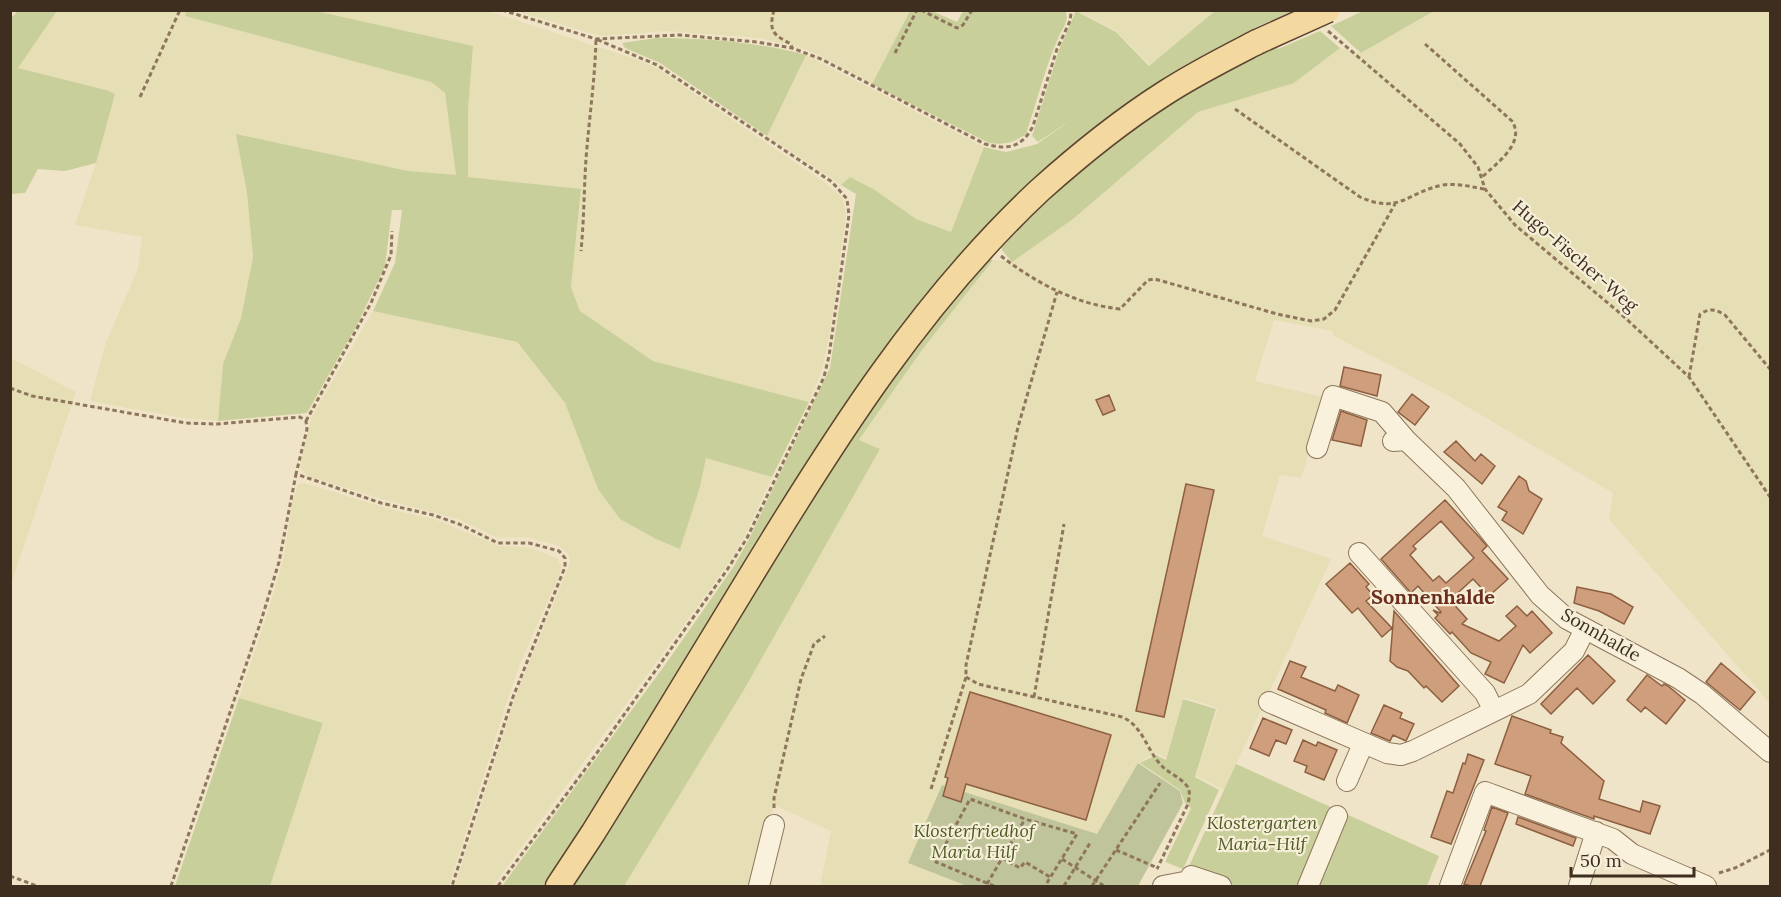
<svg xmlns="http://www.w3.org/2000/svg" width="1781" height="897" font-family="Lora,serif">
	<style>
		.farmland { fill: #e6deb5 }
		.green { fill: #c9cf9b }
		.cemetery { fill: #bfc49a }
		.building { fill: #cf9f7d; stroke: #8d5f41; stroke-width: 1.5; fill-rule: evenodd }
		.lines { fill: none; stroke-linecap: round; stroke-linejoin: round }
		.minor-casing { stroke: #8d765c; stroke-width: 22 }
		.major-casing { stroke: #5b4430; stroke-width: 27 }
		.path { stroke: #8d765c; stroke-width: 3; stroke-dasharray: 4.5 3; stroke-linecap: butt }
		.minor { stroke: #faf1dc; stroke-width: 20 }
		.major { stroke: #f3d9a0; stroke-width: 24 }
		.major-bridge-casing { stroke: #5b4430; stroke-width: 27; stroke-linecap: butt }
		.major-bridge { stroke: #f3d9a0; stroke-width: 24 }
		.labels { text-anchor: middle; stroke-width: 4.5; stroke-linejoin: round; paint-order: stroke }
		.street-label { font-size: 18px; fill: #3d2e20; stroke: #f7eed8 }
		.park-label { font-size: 18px; font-style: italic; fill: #4d5a26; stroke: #f7eed8 }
		.neighbourhood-label { font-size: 20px; font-weight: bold; fill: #6b2e1e; stroke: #f7eed8 }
	</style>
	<rect width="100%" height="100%" fill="#f0e4c8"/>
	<path class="farmland" d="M 57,11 L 186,11 L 185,16 L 431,82 L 445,93 L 456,176 L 408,171 L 237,134 L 247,193 L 253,257 L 241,318 L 223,364 L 218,421 L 183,418 L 90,401 L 106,342 L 138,269 L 142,237 L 75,225 L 96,163 L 106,90 L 17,68 Z
		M 316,11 L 488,11 L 638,60 L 657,68 L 825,183 L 842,197 L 846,214 L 830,333 L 822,370 L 809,402 L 653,361 L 580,311 L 571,287 L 581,189 L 468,177 L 468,110 L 473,46 Z
		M 515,11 L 910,11 L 872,84 L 823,57 L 802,48 L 760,38 L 667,31 L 601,36 Z
		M 1078,11 L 1215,11 L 1150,65 L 1116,31 Z
		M 1434,11 L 1770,11 L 1770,703 L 1609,519 L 1613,493 L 1449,396 L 1334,336 L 1332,331 L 1274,320 L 1255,381 L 1327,398 L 1301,478 L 1280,475 L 1262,536 L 1331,559 L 1224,790 L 1196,776 L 1218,708 L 1183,697 L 1166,758 L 1155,753 L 1138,763 L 1097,834 L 908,863 L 967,886 L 820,886 L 831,831 L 774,805 L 754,886 L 624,886 L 745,688 L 880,449 L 859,441 L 922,350 L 993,260 L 1012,262 L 1073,219 L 1198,112 L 1294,83 L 1340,48 L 1361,53 Z
		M 806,55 L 984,147 L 951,232 L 916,219 L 875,190 L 850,177 L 841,185 L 767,136 Z
		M 373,311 L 516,342 L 565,403 L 598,489 L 680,549 L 700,487 L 706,457 L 772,477 L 744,537 L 726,567 L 493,886 L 455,886 L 516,695 L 570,563 L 569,555 L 559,546 L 527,537 L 498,538 L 458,519 L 382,499 L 307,476 L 300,467 L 311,418 Z
		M 11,358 L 76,392 L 11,584 Z
		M 304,483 L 393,510 L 434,519 L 499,546 L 527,547 L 557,558 L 561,565 L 560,573 L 520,664 L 508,698 L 449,886 L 270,886 L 323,724 L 239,698 L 265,621 L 283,561 L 293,499 L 298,484 Z"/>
	<path class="green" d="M 19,10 L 57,11 L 18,68 L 106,90 L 115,94 L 96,163 L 65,171 L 38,169 L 25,193 L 11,194 L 10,19 Z
		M 186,11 L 316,11 L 473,46 L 468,110 L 468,177 L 581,189 L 571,287 L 580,311 L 653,361 L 809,402 L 772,477 L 706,458 L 700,487 L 680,549 L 656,539 L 620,519 L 598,489 L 565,403 L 517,342 L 373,311 L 395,263 L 402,210 L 392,210 L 385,266 L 357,325 L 307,413 L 218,421 L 223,364 L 241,318 L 253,257 L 247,193 L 236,134 L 408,171 L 456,175 L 445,93 L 431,82 L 185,16 Z
		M 1065,11 C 1070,19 1063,28 1059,36 C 1045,67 1037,102 1026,134 C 1013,143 1005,145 989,143 L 872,84 L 910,11 L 932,11 L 957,22 L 963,11 Z
		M 1076,11 L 1116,32 L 1149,66 L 1215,11 L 1292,11 L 1252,29 L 1254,31 L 1000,216 L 545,886 L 502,886 L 665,665 L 734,566 L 748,541 L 830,368 L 856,194 L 841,185 L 850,177 L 875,190 L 916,219 L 951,232 L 984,147 L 1006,152 L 1037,144 L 1074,118 L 1038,142 L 1032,136 L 1059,50 Z
		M 1363,11 L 1363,10 L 1434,11 L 1361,53 L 1331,26 Z
		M 1320,31 L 1340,48 L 1294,83 L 1198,112 L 1073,219 L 1012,262 L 1002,250 L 1002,242 C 1050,195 1099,149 1155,111 C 1192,86 1234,65 1275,45 L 1278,49 Z
		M 656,38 C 706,38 758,42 806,55 L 767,136 L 660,63 L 625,48 L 622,43 Z
		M 987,259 L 993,260 L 922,350 L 859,440 L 880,449 L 745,688 L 624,886 L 569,886 C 628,791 687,696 747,601 C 821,481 894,366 987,259 Z
		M 239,698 L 323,723 L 270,886 L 175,886 Z
		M 1183,699 L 1216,709 L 1195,777 L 1219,790 L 1183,869 L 1165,862 L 1191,808 L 1185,803 L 1180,790 L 1140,763 L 1156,755 L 1166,760 Z
		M 1236,764 L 1439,856 L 1427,886 L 1155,886 L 1183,879 Z"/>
	<path class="cemetery" d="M 1138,763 L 1180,791 L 1183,803 L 1138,886 L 967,886 L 908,863 L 942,785 L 1097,834 Z"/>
	<path class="building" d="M 1344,367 L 1381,375 L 1377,396 L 1340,386 Z
		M 1412,394 L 1429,407 L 1415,425 L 1398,412 Z
		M 1109,395 L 1115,410 L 1103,415 L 1096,400 Z
		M 1341,411 L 1367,420 L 1361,446 L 1332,440 Z
		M 1456,441 L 1475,461 L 1481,454 L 1495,466 L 1482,484 L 1444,452 Z
		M 1519,476 L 1526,481 L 1529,491 L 1542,499 L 1523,534 L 1502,520 L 1507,512 L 1498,507 Z
		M 1186,484 L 1214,490 L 1164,717 L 1136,711 Z
		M 1445,500 L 1480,538 L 1487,546 L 1482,551 L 1508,579 L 1489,596 L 1473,579 L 1450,600 L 1467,619 L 1462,624 L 1499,641 L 1516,626 L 1506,616 L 1517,606 L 1527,616 L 1532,611 L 1552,633 L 1530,653 L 1523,645 L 1504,683 L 1485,674 L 1491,662 L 1471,653 L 1452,632 L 1450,634 L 1435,618 L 1438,615 L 1433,610 L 1440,613 L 1441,612 L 1418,586 L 1411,593 L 1381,559 ZM 1441,521 L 1474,558 L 1446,583 L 1439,576 L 1433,581 L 1410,555 L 1416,549 L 1413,546 Z
		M 1350,563 L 1369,584 L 1366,587 L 1373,595 L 1366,601 L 1392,628 L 1382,637 L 1358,608 L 1352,613 L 1326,584 Z
		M 1577,587 L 1611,594 L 1633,607 L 1624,624 L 1599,611 L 1574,603 Z
		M 1394,611 L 1459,686 L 1442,702 L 1426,686 L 1424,688 L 1408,671 L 1397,667 L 1390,661 Z
		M 1588,655 L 1615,681 L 1593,704 L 1577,688 L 1551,714 L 1541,704 Z
		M 1290,661 L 1306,667 L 1301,677 L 1335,691 L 1338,685 L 1359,695 L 1347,723 L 1325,713 L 1326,710 L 1278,689 Z
		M 1721,663 L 1755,692 L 1740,710 L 1706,682 Z
		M 1647,675 L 1662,686 L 1664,684 L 1668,686 L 1685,700 L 1666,724 L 1645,707 L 1641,712 L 1627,700 Z
		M 970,692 L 1111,735 L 1086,820 L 966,784 L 961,802 L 943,796 L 948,778 L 945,777 Z
		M 1384,705 L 1402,713 L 1400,718 L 1414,724 L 1406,741 L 1393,735 L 1390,741 L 1371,733 Z
		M 1512,716 L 1551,730 L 1550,733 L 1563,737 L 1561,743 L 1604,781 L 1599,799 L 1640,812 L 1643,801 L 1660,806 L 1650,834 L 1594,816 L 1594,819 L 1525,794 L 1531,776 L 1495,764 Z
		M 1263,718 L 1292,730 L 1286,744 L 1276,740 L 1269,756 L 1250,748 Z
		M 1303,740 L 1316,746 L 1318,742 L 1337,750 L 1324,780 L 1305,772 L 1307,766 L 1294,761 Z
		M 1468,754 L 1484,760 L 1451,844 L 1431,837 L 1447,791 L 1453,793 L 1463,763 L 1465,764 Z
		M 1492,807 L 1508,813 L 1480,886 L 1471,886 L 1464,884 L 1486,831 L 1484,830 Z
		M 1518,817 L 1576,838 L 1573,846 L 1516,824 Z"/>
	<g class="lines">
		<defs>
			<path id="minor" d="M 1393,441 L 1406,440 L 1456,488 L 1540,595 L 1567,619 L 1678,678 L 1702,694 L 1770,752
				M 1317,448 L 1333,396 L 1382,412 L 1406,440
				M 1359,553 L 1485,693 L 1494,711
				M 1269,702 L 1387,753 L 1401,755 L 1413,751 L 1529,694 L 1574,651 L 1585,629
				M 1347,781 L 1363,744
				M 759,886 L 774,825
				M 1163,886 L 1189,881 L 1191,876 L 1221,886
				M 1308,886 L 1337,816
				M 1450,886 L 1485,792 L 1613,839 L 1632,854 L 1706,886
				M 1579,886 L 1596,832"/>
			<path id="major" d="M 558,886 L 593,833 C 646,748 698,663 750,577 C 834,439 921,301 1040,190 C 1079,155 1121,121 1165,93 C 1194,74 1226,58 1257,42"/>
		</defs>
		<use href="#minor" class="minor-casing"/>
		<use href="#major" class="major-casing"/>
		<path class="path" d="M 502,10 L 596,39 L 680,35 L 757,42 L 792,48 L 821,59 L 985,144 C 1007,150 1022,148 1033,126 L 1057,49 L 1070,21 L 1071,13 L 1069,10
			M 774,10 C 768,32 774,35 791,44 L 792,48
			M 921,10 L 957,28 L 963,25 L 972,10
			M 1328,31 L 1460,144 L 1478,167 L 1485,189 L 1515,225 L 1621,314 L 1689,377 L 1770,497
			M 1425,44 L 1512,121 C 1526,143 1496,164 1482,177
			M 895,53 L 917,10
			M 140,97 L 180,10
			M 1235,109 L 1360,197 C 1400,215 1407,192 1443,185 C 1458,183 1471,187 1485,189
			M 1001,256 C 1036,283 1075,304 1120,309 L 1148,280 L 1155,279 L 1277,314 L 1311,321 L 1324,319 L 1335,310 L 1395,204
			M 1689,377 L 1700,314 C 1710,308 1715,309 1725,315 L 1770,369
			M 10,388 L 32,396 L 186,423 L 217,424 L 300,417 L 306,421 L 307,429 L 296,474 L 381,503 L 433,515 L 459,524 L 498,543 L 529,543 L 559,551 L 565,558 L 565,567 L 513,697 L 452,886
			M 306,421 L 371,303 L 391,255 L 392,231
			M 966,677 L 978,684 L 1122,717 C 1144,726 1147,753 1164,768 C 1171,774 1181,778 1187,786 C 1191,792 1189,798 1188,804 L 1157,869
			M 1034,697 L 1064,524
			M 931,789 L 966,677 L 966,665 L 1018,427 L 1057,292
			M 774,808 L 774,798 L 801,679 L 814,644 L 825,636
			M 1116,850 L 1158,868
			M 1002,858 L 1020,868 L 1025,862 L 1050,877
			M 1062,859 L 1104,886
			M 1719,873 L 1735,868 L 1770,850
			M 10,876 L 37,886
			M 987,884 L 1025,819
			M 171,886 L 261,621 L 279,562 L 296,474
			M 498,886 L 589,764 L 727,570 L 747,538 L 824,377 L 829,356 L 849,215 L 847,199 L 832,182 L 657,65 L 596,39 C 595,80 589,119 586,159 C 584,189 584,220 581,251
			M 994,886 L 936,862 L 970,799 L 1025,819 L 1077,834 L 1045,886
			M 1064,886 L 1090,843
			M 1092,886 L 1160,783"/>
		<use href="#minor" class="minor"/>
		<use href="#major" class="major"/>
		<defs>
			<path id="major-bridge" d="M 1257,42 L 1328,10"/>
		</defs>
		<use href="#major-bridge" class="major-bridge-casing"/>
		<use href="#major-bridge" class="major-bridge"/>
	</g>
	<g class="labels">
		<g class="street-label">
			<text transform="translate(1575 256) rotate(41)" y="6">Hugo-Fischer-Weg</text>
			<text transform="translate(1601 635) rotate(30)" y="6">Sonnhalde</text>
		</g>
		<g class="park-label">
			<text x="1262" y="829">Klostergarten<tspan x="1262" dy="21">Maria-Hilf</tspan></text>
			<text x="974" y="837">Klosterfriedhof<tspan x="974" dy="21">Maria Hilf</tspan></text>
		</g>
		<g class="neighbourhood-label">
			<text x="1433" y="604">Sonnenhalde</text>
		</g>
	</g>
	<rect width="1781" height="897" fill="none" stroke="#3d2e20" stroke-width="24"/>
	<path d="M1571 867v9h123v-9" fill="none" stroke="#3d2e20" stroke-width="3"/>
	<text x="1580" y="867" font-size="18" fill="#3d2e20" stroke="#f7eed8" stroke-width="4.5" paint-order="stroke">50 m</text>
</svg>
